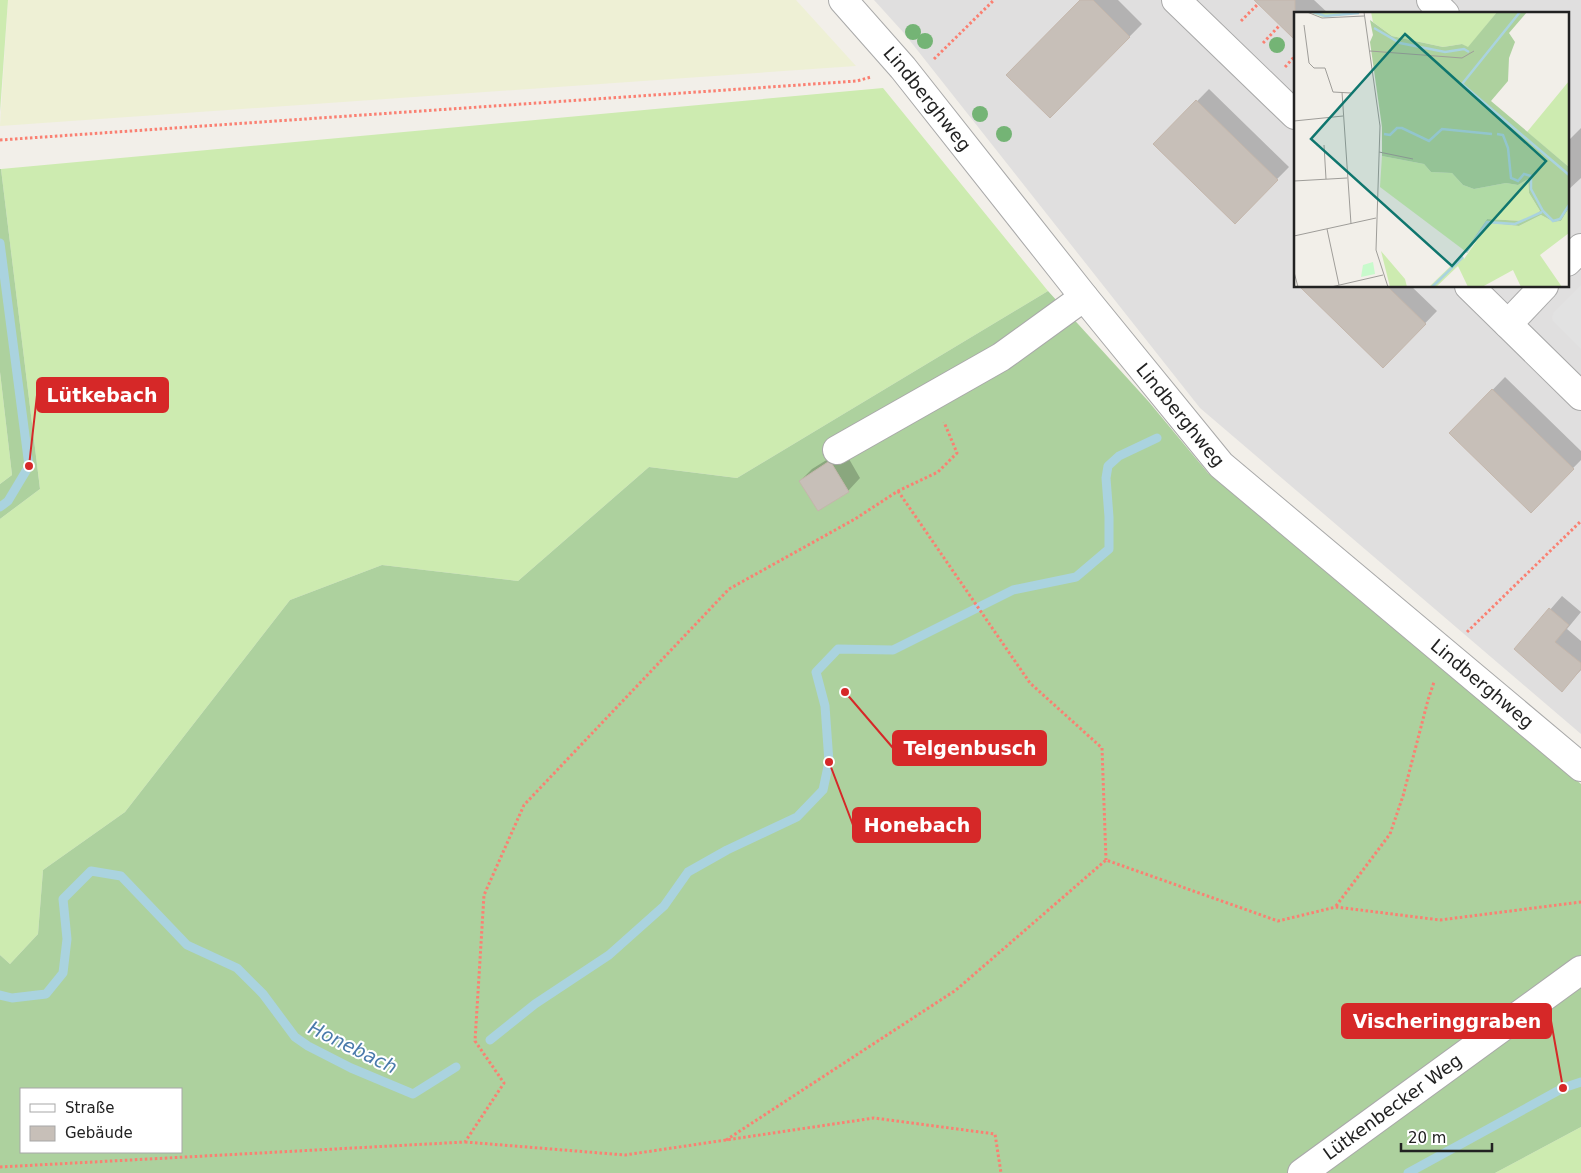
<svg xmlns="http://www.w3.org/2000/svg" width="1581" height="1173" font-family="'DejaVu Sans',sans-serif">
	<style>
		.residential { fill: #e0dfdf; fill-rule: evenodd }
		.farmland { fill: #eef0d5 }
		.grass { fill: #cdebb0 }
		.forest { fill: #add19e; fill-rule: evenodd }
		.parking { fill: #e2e2e2 }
		.shadow { fill: #0003 }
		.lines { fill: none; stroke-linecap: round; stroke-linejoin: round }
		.stream { stroke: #aad3df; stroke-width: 9 }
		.building { fill: #c7bfb8; stroke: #c4b6ab }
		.minor-casing { stroke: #a9a9a9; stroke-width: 30 }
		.path { stroke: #fa8072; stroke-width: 3; stroke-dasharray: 2.5 2.5; stroke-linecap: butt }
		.minor { stroke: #fff; stroke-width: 28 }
		.tree { fill: #74b475 }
		.labels { text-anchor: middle; stroke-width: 4; stroke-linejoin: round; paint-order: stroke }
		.street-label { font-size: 18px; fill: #222; stroke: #fff }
		.water-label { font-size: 19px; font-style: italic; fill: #4a7aab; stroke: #fff }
		.inset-river { fill: none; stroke: #aad3df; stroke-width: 2.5 }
		.inset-road { fill: none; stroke: #9f9d99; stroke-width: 1 }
		.view { fill: #0f766e; fill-opacity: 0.15; stroke: #0f766e; stroke-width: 2.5 }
		.inset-edge { fill: none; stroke: #222; stroke-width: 2.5 }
		.leader { fill: none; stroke: #d62828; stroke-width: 2 }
		.callout-dot { fill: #d62828; stroke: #fff; stroke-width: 2 }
		.callout { fill: #d62828; stroke: #d62828; stroke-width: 2 }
		.callout-label { font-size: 19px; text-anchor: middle; font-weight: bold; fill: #fff }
	</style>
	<rect width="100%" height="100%" fill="#f2efe9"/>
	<path class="residential" d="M 874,0 L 1581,0 L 1581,734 L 1200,408 L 903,32 ZM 1295,14 L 1567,14 L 1567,286 L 1295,286 Z"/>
	<path class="farmland" d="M 8,0 L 796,0 L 856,66 L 0,126 Z"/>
	<path class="grass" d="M 0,0 L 8,0 L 0,112 Z
		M 883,88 L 1048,291 L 737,478 L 649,467 L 518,581 L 382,565 L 290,600 L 125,812 L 43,870 L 38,934 L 10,964 L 0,955 L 0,519 L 40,489 L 1,169 Z
		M 0,372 L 12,475 L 0,484 Z
		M 1581,1127 L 1581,1173 L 1495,1173 Z"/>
	<path class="forest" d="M 0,169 L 1,169 L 40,489 L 0,519 L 0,484 L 12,475 L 0,372 Z
		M 1048,291 L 1149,402 L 1208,473 L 1581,784 L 1581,1127 L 1495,1173 L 0,1173 L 0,955 L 10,964 L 38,934 L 43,870 L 125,812 L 290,600 L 382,565 L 518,581 L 649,467 L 737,478 ZM 21,1089 L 181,1089 L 181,1152 L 21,1152 Z"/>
	<path class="parking" d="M 1581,285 L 1581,349 L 1553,321 L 1552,317 L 1554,312 Z"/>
	<path class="shadow" d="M 1082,0 L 1118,0 L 1142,24 L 1050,117 Z
		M 1255,0 L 1314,0 L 1329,14 L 1295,14 Z
		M 1209,89 L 1289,167 L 1235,222 L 1155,144 Z
		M 1581,128 L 1581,178 L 1567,191 L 1567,142 Z
		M 1305,286 L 1411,286 L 1437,311 L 1383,367 Z
		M 1505,377 L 1581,451 L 1581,460 L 1531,511 L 1451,433 Z
		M 841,451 L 845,452 L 860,478 L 848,491 L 800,481 L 812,469 Z
		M 1562,596 L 1581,612 L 1567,629 L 1581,641 L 1581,670 L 1562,690 L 1516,649 Z"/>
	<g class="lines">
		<path class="stream" d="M 0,243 L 29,466 L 8,501 L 0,507
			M 0,995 L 12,998 L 46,994 L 63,973 L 67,939 L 63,899 L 91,871 L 121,876 L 187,945 L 237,968 L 263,994 L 295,1037 L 308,1046 L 351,1068 L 413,1094 L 456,1067
			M 490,1040 L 535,1004 L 609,955 L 664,906 L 688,872 L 727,850 L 797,817 L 823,790 L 829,762 L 825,706 L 816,672 L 838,649 L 893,650 L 1013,590 L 1076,577 L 1109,549 L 1109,517 L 1106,478 L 1108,466 L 1119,456 L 1157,438
			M 1408,1173 L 1563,1088 L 1581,1082"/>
	</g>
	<path class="building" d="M 1080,0 L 1093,0 L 1130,37 L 1050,118 L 1006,75 Z
		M 1254,0 L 1295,0 L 1295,40 Z
		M 1196,100 L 1278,180 L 1235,224 L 1153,144 Z
		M 1299,286 L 1387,286 L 1426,324 L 1383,368 Z
		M 1492,389 L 1574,469 L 1531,513 L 1449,433 Z
		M 828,462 L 832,464 L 849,492 L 818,511 L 799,481 Z
		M 1549,608 L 1569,625 L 1555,642 L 1581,663 L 1581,669 L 1562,692 L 1514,649 Z"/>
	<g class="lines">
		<defs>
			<g id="minor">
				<path id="s1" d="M 843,0 L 903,68 L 1084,297 L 1221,465 L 1581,767"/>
				<path d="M 1176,0 L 1295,115"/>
				<path d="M 1431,0 L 1445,14"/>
				<path d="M 1567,262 L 1581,248"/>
				<path d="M 1469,286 L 1581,396"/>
				<path d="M 1508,324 L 1544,286"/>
				<path d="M 837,450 L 1001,357 L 1084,297"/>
				<path id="s2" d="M 1302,1173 L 1581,970"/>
			</g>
		</defs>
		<use href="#minor" class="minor-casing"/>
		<path class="path" d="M 1241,21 L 1258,4
			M 1263,43 L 1280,25
			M 934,59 L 994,0
			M 1285,67 L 1295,56
			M 0,140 L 857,81 L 871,77
			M 898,491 L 1030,683 L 1102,748 L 1106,860
			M 1467,632 L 1581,521
			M 1336,906 L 1390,834 L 1403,796 L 1428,700 L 1434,682
			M 726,1140 L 956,990 L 1106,860 L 1278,921 L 1336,907 L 1440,920 L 1581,902
			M 465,1142 L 625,1155 L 874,1118 L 995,1134 L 1001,1173
			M 0,1167 L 465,1142 L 504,1083 L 475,1041 L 484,895 L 524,805 L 729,589 L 855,519 L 898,491 L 938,472 L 957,453 L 944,422"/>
		<use href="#minor" class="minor"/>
	</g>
	<g class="tree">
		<circle cx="913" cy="32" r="8"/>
		<circle cx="925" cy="41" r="8"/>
		<circle cx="1277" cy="45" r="8"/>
		<circle cx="980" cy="114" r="8"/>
		<circle cx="1004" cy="134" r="8"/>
	</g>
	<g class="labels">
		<g class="street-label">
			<text dy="6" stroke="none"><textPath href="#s1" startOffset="130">Lindberghweg</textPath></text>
			<text dy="6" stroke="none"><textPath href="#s1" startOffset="535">Lindberghweg</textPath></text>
			<text dy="6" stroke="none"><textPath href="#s1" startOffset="940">Lindberghweg</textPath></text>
			<text dy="6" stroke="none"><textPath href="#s2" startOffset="112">Lütkenbecker Weg</textPath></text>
		</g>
		<g class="water-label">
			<text transform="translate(353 1047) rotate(26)" y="7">Honebach</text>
		</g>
	</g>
	<g transform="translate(1294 12)">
		<rect width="275" height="275" fill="#f2efe9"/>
		<path d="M 15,0 L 67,0 L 67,1 L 28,5 ZM 77,0 L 203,0 L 174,36 L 168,32 L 149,35 L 98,24 L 79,10 ZM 275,69 L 275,155 L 233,120 ZM 88,144 L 130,152 L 137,160 L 158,161 L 169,173 L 180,177 L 212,171 L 224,173 L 234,167 L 235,181 L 246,199 L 230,209 L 193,207 L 171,239 L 86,175 ZM 275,196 L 275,221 L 246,243 L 268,275 L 227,275 L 219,258 L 188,275 L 174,275 L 164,254 L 142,275 L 135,275 L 168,243 L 170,247 L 195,211 L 225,214 L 247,203 L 260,210 L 267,209 ZM 87,239 L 111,267 L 113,275 L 96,275 Z" fill="#cdebb0"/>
		<path d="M 203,0 L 233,0 L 215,21 L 221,30 L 215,46 L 214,69 L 197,89 L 275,155 L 275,196 L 267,209 L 260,210 L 247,203 L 225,214 L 195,211 L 173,241 L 171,239 L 193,207 L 230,209 L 246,199 L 235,181 L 234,167 L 224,173 L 212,171 L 180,177 L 169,173 L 158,161 L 137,160 L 130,152 L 88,144 L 88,115 L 76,30 L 79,23 L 76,8 L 98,24 L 149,35 L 168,32 L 174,35 Z" fill="#add19e"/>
		<path d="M 79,250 L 81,262 L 67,265 L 69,253 Z" fill="#c8facc"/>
		<path class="inset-river" d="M 19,0 L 31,4 L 65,1M 226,0 L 168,72 L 275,163M 80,16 L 106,31 L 151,40 L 170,37 L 175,40M 90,122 L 96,123 L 103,116 L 108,116 L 135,129 L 148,117 L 198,122M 203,122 L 209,123 L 214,136 L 217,166 L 224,169 L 230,162 L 237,164 L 237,177 L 249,199 L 259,209 L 266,207 L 275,193M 172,240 L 193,210 L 221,212 L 248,200M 138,275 L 169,245"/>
		<path class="inset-road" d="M 13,0 L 28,6 L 70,4M 70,0 L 86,114 L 82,238 L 94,275M 10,13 L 15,51 L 20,56 L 31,56 L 39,80 L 57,81M 76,39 L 168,46 L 180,39M 48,80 L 57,212M 0,109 L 49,104M 30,133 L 32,167M 85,140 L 119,147M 0,169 L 53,166M 33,217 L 45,273M 0,224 L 82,206M 0,260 L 4,275M 37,275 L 89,263"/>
		<path class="view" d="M 111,22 L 252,149 L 158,254 L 17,127 Z"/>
		<rect width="275" height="275" class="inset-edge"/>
	</g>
	<path class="leader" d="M29 466L37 395M845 692L893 748M829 762L853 825M1563 1088L1551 1021"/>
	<g class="callout-dot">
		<circle cx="29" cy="466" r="5"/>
		<circle cx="845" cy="692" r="5"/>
		<circle cx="829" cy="762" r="5"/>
		<circle cx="1563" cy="1088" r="5"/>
	</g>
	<g class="callout">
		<rect x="37" y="378" width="131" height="34" rx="5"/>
		<rect x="893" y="731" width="153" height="34" rx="5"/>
		<rect x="853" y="808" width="127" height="34" rx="5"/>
		<rect x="1342" y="1004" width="209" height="34" rx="5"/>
	</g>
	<g class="callout-label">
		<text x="102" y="402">Lütkebach</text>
		<text x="970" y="755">Telgenbusch</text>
		<text x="917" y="832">Honebach</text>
		<text x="1447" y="1028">Vischeringgraben</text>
	</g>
	<rect x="20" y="1088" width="162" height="65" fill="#ffffff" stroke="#a7a7a7"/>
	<rect x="30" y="1104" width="25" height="8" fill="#ffffff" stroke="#a7a7a7"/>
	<text x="65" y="1113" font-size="15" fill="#222222">Straße</text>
	<rect x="30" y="1126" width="25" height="15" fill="#c7bfb8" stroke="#a7a7a7"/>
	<text x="65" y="1138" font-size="15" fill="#222222">Gebäude</text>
	<path d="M1401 1143v8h91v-8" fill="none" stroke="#222222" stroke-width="2.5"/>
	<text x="1408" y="1143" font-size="15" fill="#222222" stroke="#ffffff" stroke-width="4" paint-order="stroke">20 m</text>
</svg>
